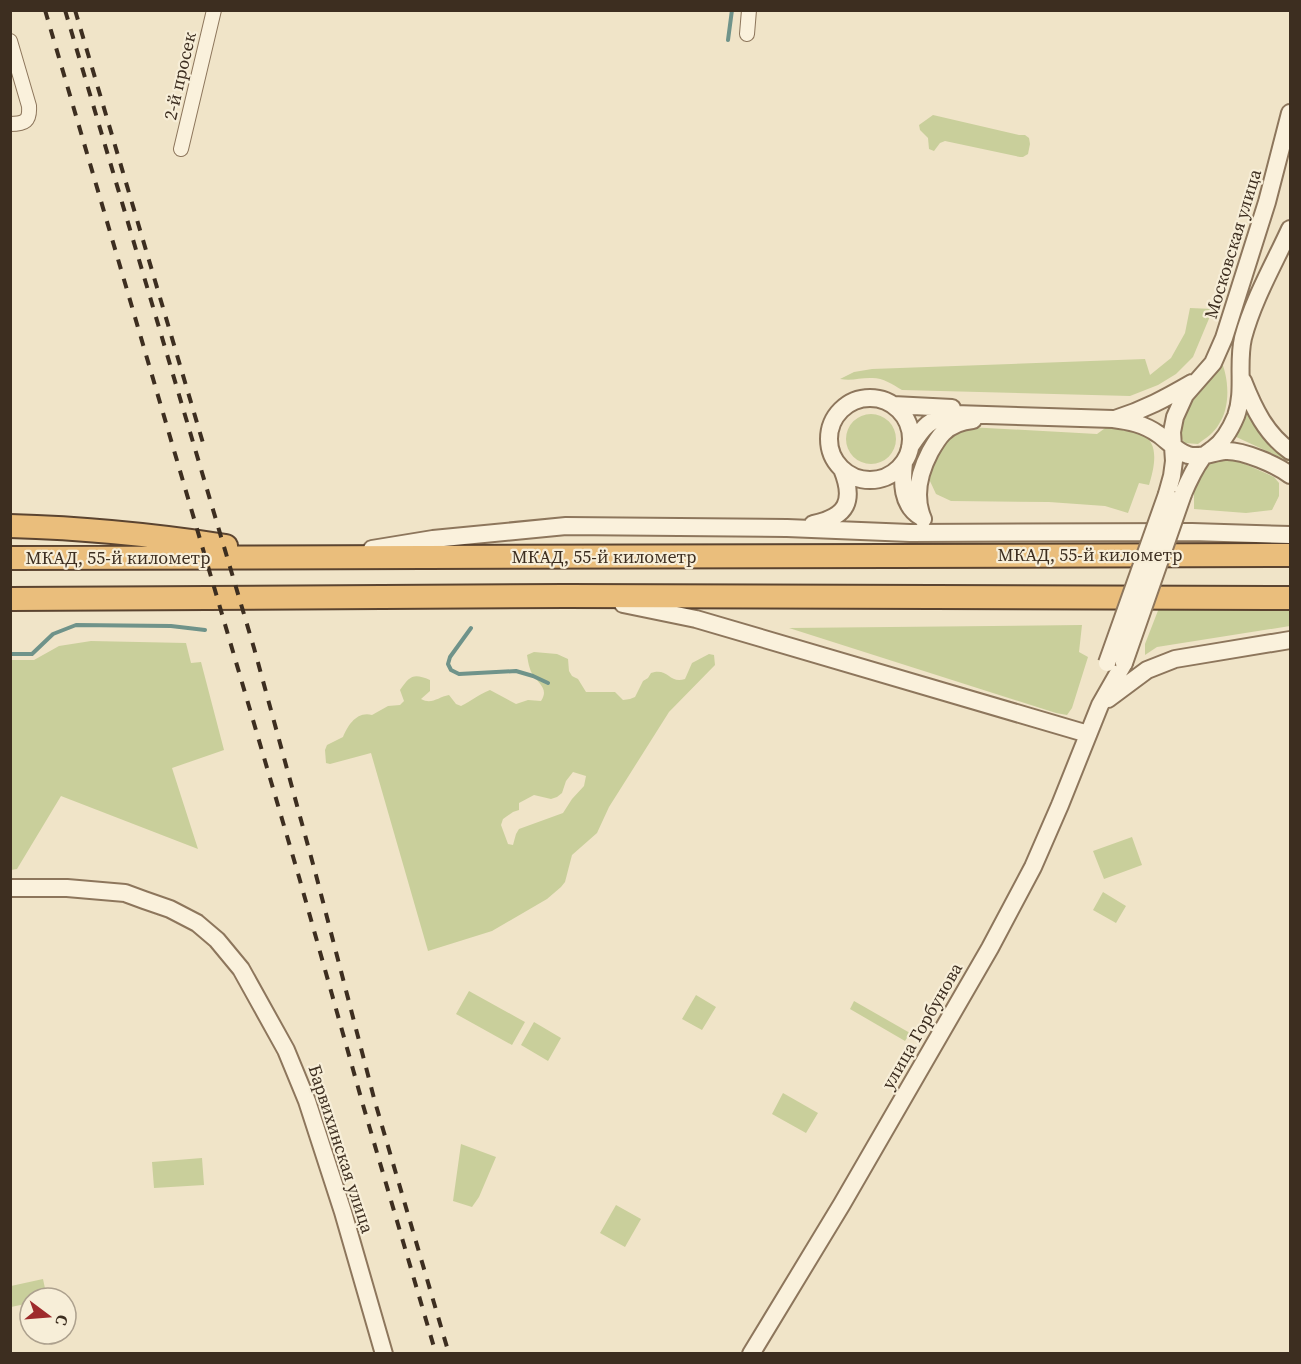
<svg xmlns="http://www.w3.org/2000/svg" width="1301" height="1364" font-family="'Source Serif 4',serif">
	<style>
		.green { fill: #c9cf9b; fill-rule: evenodd }
		.lines { fill: none; stroke-linecap: round; stroke-linejoin: round }
		.stream { stroke: #6f938a; stroke-width: 4 }
		.minor-casing { stroke: #8d765c; stroke-width: 16 }
		.tertiary-casing { stroke: #8d765c; stroke-width: 20 }
		.trunk-casing { stroke: #5b4430; stroke-width: 26 }
		.minor { stroke: #faf1dc; stroke-width: 14 }
		.tertiary { stroke: #faf1dc; stroke-width: 16 }
		.trunk { stroke: #eabe7c; stroke-width: 22 }
		.rail { stroke: #3d2e20; stroke-width: 4; stroke-dasharray: 10 10; stroke-linecap: butt }
		.tertiary-bridge-casing { stroke: #8d765c; stroke-width: 20; stroke-linecap: butt }
		.tertiary-bridge { stroke: #faf1dc; stroke-width: 16 }
		.labels { text-anchor: middle; stroke-width: 4.5; stroke-linejoin: round; paint-order: stroke }
		.street-label { font-size: 18px; fill: #3d2e20; stroke: #f7eed8 }
	</style>
	<rect width="100%" height="100%" fill="#f0e4c8"/>
	<path class="green" d="M 933,115 L 1019,135 L 1025,135 L 1029,138 L 1030,144 L 1028,154 L 1023,157 L 1020,157 L 945,141 L 940,143 L 934,151 L 929,149 L 928,138 L 920,130 L 919,125 Z
		M 1190,308 L 1213,309 L 1193,357 L 1176,374 L 1158,385 L 1130,396 L 902,390 C 892,384 882,377 870,378 C 859,378 852,381 840,379 L 854,372 L 872,369 L 1145,359 L 1150,375 L 1171,358 L 1185,333 Z
		M 1220,358 C 1229,377 1231,406 1219,424 C 1214,433 1206,438 1198,444 L 1184,443 L 1179,432 L 1183,411 Z
		M 1244,402 L 1290,455 L 1290,462 L 1232,435 Z
		M846 439a25 25 0 1 1 50 0a25 25 0 1 1-50 0Z
		M 1108,426 C 1118,430 1131,431 1140,434 C 1161,441 1154,469 1149,485 L 1139,483 L 1128,513 L 1105,506 L 1049,502 L 951,501 L 936,494 L 929,479 L 937,454 L 951,433 L 968,427 L 1097,434 Z
		M 1229,457 L 1274,477 L 1279,483 L 1279,496 L 1272,510 L 1246,513 L 1194,509 L 1194,480 L 1208,463 Z
		M 1159,608 L 1290,608 L 1290,626 L 1157,647 L 1145,655 L 1145,644 Z
		M 1082,625 L 1079,652 L 1088,657 L 1072,708 L 1067,715 L 1056,713 L 789,628 Z
		M 91,641 L 186,643 L 191,663 L 201,662 L 224,750 L 172,768 L 198,849 L 61,796 L 17,869 L 11,870 L 11,660 L 34,660 L 59,646 Z
		M 534,652 L 557,654 L 568,659 L 569,671 L 572,676 L 578,679 L 586,692 L 615,692 L 623,700 L 630,699 L 635,697 L 643,681 L 648,678 L 651,673 C 668,667 669,684 685,679 L 692,663 L 709,654 L 714,655 L 715,665 L 669,712 L 609,807 L 597,833 L 572,855 L 565,882 L 561,887 L 547,899 L 492,931 L 428,951 L 371,753 L 330,764 L 326,763 L 325,750 L 327,745 L 343,737 C 348,725 357,711 372,715 L 388,706 L 400,705 L 404,701 L 400,690 C 410,676 413,673 430,680 L 430,691 L 421,699 C 432,705 438,697 449,695 L 456,704 L 461,706 C 472,701 477,695 490,690 L 516,704 L 528,700 L 541,701 C 549,689 539,684 533,675 C 529,669 528,661 527,655 ZM 573,772 L 586,776 L 584,786 L 572,799 L 563,813 L 519,829 L 516,834 L 513,845 L 508,844 L 501,825 L 503,819 L 513,812 L 519,810 L 519,803 L 534,795 L 551,799 L 557,797 L 562,793 L 566,781 Z
		M 1132,837 L 1142,865 L 1104,879 L 1093,851 Z
		M 1103,892 L 1126,906 L 1116,923 L 1093,910 Z
		M 469,991 L 525,1022 L 512,1045 L 456,1014 Z
		M 696,995 L 716,1007 L 702,1030 L 682,1019 Z
		M 854,1001 L 910,1033 L 905,1041 L 850,1009 Z
		M 534,1022 L 561,1038 L 548,1061 L 521,1045 Z
		M 783,1093 L 818,1113 L 806,1133 L 772,1114 Z
		M 461,1144 L 496,1157 L 479,1197 L 472,1207 L 453,1201 Z
		M 202,1158 L 204,1185 L 154,1188 L 152,1162 Z
		M 616,1205 L 641,1219 L 625,1247 L 600,1233 Z
		M 43,1279 L 47,1298 L 30,1298 L 30,1303 L 11,1307 L 11,1286 Z"/>
	<g class="lines">
		<path class="stream" d="M 728,40 L 732,10
			M 471,628 L 450,657 L 448,664 L 451,670 L 459,674 L 516,671 L 533,676 L 548,683
			M 10,654 L 32,654 L 53,634 L 76,625 L 171,626 L 205,630"/>
		<defs>
			<path id="minor" d="M 747,34 L 749,10
				M 10,41 L 29,106 C 30,121 25,124 10,124
				M 181,149 L 214,10"/>
			<path id="tertiary" d="M 1243,381 C 1254,409 1266,434 1290,451
				M829 439a41 41 0 1 1 82 0a41 41 0 1 1-82 0Z
				M 893,405 L 952,408
				M 1115,419 C 1144,410 1166,398 1192,383
				M 910,447 C 923,427 929,418 955,414 L 1113,419 C 1129,421 1144,424 1158,434 C 1167,440 1177,452 1188,455 C 1200,459 1213,452 1225,451 C 1243,450 1277,465 1290,475
				M 904,462 C 902,482 901,505 921,517
				M 1167,494 L 1172,476 L 1174,461 L 1172,432 L 1175,417 L 1185,395 L 1213,363 L 1224,338 L 1267,202 L 1290,113
				M 1183,494 C 1188,482 1194,469 1202,458 C 1205,454 1209,452 1213,449 C 1224,441 1231,428 1236,416 C 1245,391 1237,364 1243,338 C 1253,300 1274,264 1290,229
				M 923,519 C 913,496 919,473 930,452 C 934,445 938,438 943,433 C 951,425 962,421 973,420
				M 813,524 C 847,517 855,501 842,469
				M 372,549 L 433,539 L 566,526 L 787,528 L 910,533 L 1192,532 L 1290,535
				M 623,604 L 696,619 L 1088,734
				M 1108,699 L 1147,670 L 1175,659 L 1290,640
				M 10,888 L 67,888 L 125,893 L 144,900 L 170,909 L 197,923 L 217,940 L 241,969 L 286,1050 L 307,1101 L 343,1212 L 384,1354
				M 751,1354 L 842,1204 L 990,948 L 1033,867 L 1060,805 L 1100,705 L 1124,663"/>
			<path id="trunk" d="M 10,526 C 83,528 155,535 226,546
				M 10,558 L 1290,555
				M 10,599 L 565,596 L 1290,598"/>
		</defs>
		<use href="#minor" class="minor-casing"/>
		<use href="#tertiary" class="tertiary-casing"/>
		<use href="#trunk" class="trunk-casing"/>
		<use href="#minor" class="minor"/>
		<use href="#tertiary" class="tertiary"/>
		<use href="#trunk" class="trunk"/>
		<path class="rail" d="M 45,10 L 299,877 L 363,1105 L 436,1354
			M 65,10 L 254,648 L 316,875 L 375,1102 L 449,1354
			M 75,10 L 203,443"/>
		<defs>
			<path id="tertiary-bridge" d="M 1107,663 L 1167,494
				M 1124,663 L 1183,494"/>
		</defs>
		<use href="#tertiary-bridge" class="tertiary-bridge-casing"/>
		<use href="#tertiary-bridge" class="tertiary-bridge"/>
	</g>
	<g class="labels">
		<g class="street-label">
			<text transform="translate(180 76) rotate(-77)" y="6">2-й просек</text>
			<text transform="translate(1233 244) rotate(-73)" y="6">Московская улица</text>
			<text x="1090" y="561">МКАД, 55-й километр</text>
			<text x="604" y="563">МКАД, 55-й километр</text>
			<text x="118" y="564">МКАД, 55-й километр</text>
			<text transform="translate(922 1026) rotate(-60)" y="6">улица Горбунова</text>
			<text transform="translate(341 1149) rotate(72)" y="6">Барвихинская улица</text>
		</g>
	</g>
	<rect width="1301" height="1364" fill="none" stroke="#3d2e20" stroke-width="24"/>
	<g transform="translate(48 1316) rotate(106)"><circle r="28" fill="#f7eed8" stroke="#ada18e" stroke-width="1.5"/>
	<path d="M0-4.5L10 22L0 15L-10 22Z" fill="#9e2a2b"/>
	<text y="-9" font-size="16" font-weight="bold" text-anchor="middle" fill="#3d2e20">С</text>
	</g>
</svg>
